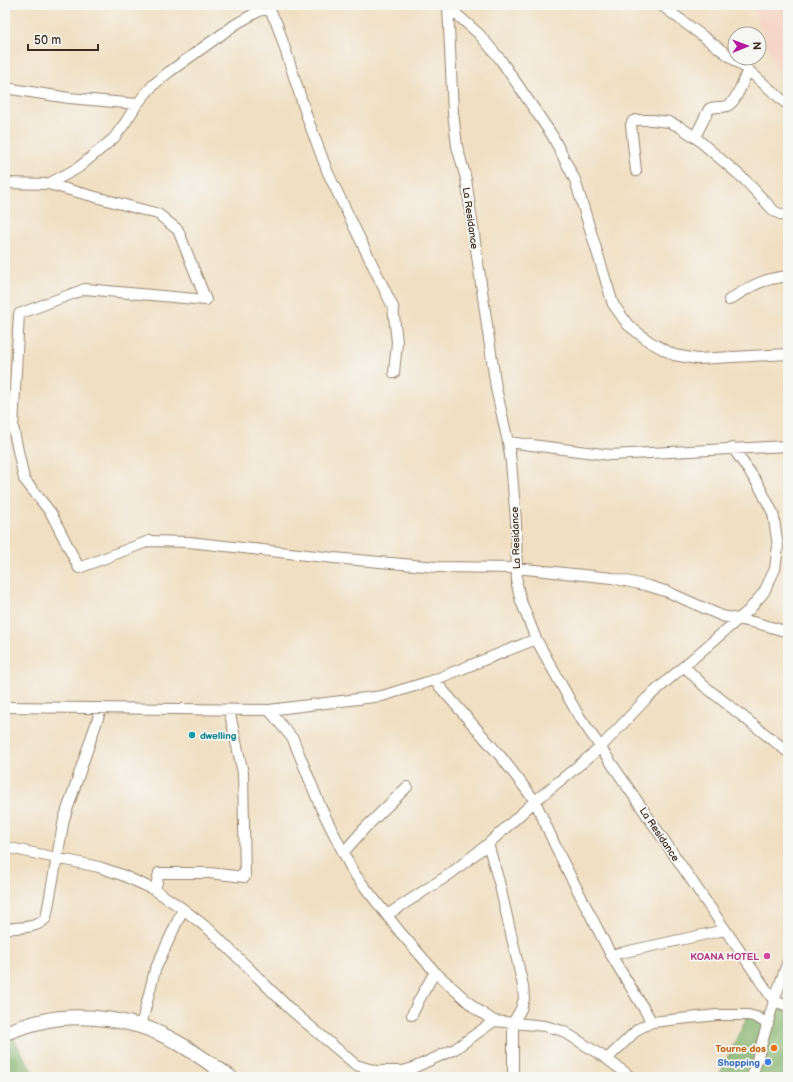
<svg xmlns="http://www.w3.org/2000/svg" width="793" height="1082" font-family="'Balsamiq Sans',sans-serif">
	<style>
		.built { fill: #f5d3c2 }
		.forest { fill: #84b26c; stroke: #606e45 }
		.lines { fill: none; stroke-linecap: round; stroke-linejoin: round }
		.minor-casing { stroke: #968470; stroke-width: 12 }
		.highway-casing { stroke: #968470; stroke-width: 16 }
		.minor { stroke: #fff; stroke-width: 10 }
		.highway { stroke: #fff; stroke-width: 14 }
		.culture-dot { fill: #0f9aa8; stroke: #f6f6f2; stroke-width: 1.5 }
		.hotel-dot { fill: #d1479c; stroke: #f6f6f2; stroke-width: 1.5 }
		.food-dot { fill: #e8710a; stroke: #f6f6f2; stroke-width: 1.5 }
		.shop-dot { fill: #3f7fe0; stroke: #f6f6f2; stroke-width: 1.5 }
		.labels { text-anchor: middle; stroke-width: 3.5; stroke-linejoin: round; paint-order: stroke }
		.street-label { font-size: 10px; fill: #3b2a1e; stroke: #f6f6f2 }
		.culture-label { font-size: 10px; font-weight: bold; fill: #0d838f; stroke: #f6f6f2; text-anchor: start }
		.hotel-label { font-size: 10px; font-weight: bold; fill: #b23c85; stroke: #f6f6f2; text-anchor: end }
		.food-label { font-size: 10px; font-weight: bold; fill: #c56008; stroke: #f6f6f2; text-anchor: end }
		.shop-label { font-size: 10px; font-weight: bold; fill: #366cbe; stroke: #f6f6f2; text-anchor: end }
	</style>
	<rect width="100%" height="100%" fill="#f6f6f2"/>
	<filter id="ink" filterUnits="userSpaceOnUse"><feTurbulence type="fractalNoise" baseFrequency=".025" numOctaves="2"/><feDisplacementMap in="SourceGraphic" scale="8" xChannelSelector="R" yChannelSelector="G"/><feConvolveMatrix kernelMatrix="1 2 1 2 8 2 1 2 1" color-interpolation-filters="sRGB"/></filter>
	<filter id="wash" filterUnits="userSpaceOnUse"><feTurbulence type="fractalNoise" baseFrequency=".012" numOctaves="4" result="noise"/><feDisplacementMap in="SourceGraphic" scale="16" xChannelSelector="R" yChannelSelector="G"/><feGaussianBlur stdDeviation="0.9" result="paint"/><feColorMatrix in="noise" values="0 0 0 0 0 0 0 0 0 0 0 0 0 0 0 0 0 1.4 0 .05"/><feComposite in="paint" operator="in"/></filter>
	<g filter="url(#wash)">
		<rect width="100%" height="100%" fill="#f0dfc2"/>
		<path class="built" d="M 753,5 L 788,5 L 788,67 L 776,70 Z"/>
		<path class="forest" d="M 788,1009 L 788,1077 L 718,1077 L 748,1015 Z
			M 5,1024 L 36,1077 L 10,1077 L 5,1072 Z"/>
	</g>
	<g filter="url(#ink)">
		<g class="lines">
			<defs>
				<path id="minor" d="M 267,5 L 277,24 L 308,120 L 328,173 L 393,307 L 397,342 L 394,373
					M 446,5 L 479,34 L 500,59 L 552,135 L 575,180 L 613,304 L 628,325 L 650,342 L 674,355 L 697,359 L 788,354
					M 448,5 L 453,113 L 457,146 L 466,179 L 496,388 L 508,442 L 511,462 L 516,521 L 517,585 L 521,601 L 536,639 L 577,713 L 774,1001 L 788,1006
					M 661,5 L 748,70 L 788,105
					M 5,88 L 69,98 L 137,104
					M 695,137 L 709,109 C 714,106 721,108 727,106 C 737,102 743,80 748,70
					M 636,171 L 631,125 L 633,121 L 636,120 L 652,120 L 669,122 L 680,127 L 695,137 L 745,180 L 774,211 L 788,218
					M 5,183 L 48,184 L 158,214 L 178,230 L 206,300 L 85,289 L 19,314 L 13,427 L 24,479 L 51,513 L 79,568 L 149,541 L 189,542 L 334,558 L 437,567 L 516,568 L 612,578 L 649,586 L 668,592 L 722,616 L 757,623 L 788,632
					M 48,184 L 78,168 L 114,138 L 125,123 L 137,104 L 153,85 L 169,72 L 236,24 L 259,11 L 269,8
					M 729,300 C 751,286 761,279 788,276
					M 508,442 L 610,455 L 788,446
					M 684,666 L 703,685 L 788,752
					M 434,680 L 502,758 L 535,801 L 559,854 L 611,955 L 652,1022
					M 5,707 L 269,710 L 382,696 L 434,680 L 536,639
					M 269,710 L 293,739 L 321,808 L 353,872 L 400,932 L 435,972 L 476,1009 L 494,1021 L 545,1026 L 563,1031 L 607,1059 L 638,1029 L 652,1022 L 717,1015 L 748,1015 L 756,1017 L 768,1024
					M 488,844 L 499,882 L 523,986 L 524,999 L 521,1009 L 513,1023 L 513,1077
					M 5,847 L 99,867 L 122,875 L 155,890 L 183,909 L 211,931 L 291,1010 L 356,1065 L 376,1071 L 403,1071 L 413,1068 L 455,1049 L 494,1021
					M 343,853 L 364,829 L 407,787
					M 155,890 L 159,873 L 209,873 L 245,877 L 243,773 L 229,710
					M 387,915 L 450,874 L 488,844 L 535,801 L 600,748 L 646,699 L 749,610 L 764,592 L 775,569 L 778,546 L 773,513 L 758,484 L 733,448
					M 5,929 C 19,927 37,929 46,918 L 64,819 L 101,709
					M 611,955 L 725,930
					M 412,1015 L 419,1000 L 435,972
					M 141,1026 L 155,970 L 183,909
					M 607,1059 L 631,1077
					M 752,1077 L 774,1001 L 788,961"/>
				<path id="highway" d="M 5,1033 C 23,1026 42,1020 61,1018 C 86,1016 115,1019 140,1026 C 173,1036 202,1058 230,1077"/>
			</defs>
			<use href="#minor" class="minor-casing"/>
			<use href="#highway" class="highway-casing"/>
			<use href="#minor" class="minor"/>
			<use href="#highway" class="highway"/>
		</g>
	</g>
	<circle class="culture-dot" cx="192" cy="735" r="4"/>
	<circle class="hotel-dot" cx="767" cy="956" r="4"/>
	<circle class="food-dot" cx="774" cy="1048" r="4"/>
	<circle class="shop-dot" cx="768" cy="1062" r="4"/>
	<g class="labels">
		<g class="street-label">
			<text transform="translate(471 218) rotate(82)" y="4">La Residance</text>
			<text transform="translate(515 538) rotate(-92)" y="4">La Residance</text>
			<text transform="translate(660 834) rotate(56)" y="4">La Residance</text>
		</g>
		<g class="culture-label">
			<text x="200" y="739">dwelling</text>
		</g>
		<g class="hotel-label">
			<text x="759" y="960">KOANA HOTEL</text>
		</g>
		<g class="food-label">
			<text x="766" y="1052">Tourne dos</text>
		</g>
		<g class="shop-label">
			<text x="760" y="1066">Shopping</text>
		</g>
	</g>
	<rect width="793" height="1082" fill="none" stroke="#f6f6f2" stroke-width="20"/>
	<g transform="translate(747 46) rotate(89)"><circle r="19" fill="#f6f6f2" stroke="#aba49d"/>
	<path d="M0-3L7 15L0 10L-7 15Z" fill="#b5179e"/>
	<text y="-6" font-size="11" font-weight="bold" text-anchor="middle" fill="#3b2a1e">N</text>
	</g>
	<path d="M28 44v6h70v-6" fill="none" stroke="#3b2a1e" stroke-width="2"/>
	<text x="34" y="44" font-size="12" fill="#3b2a1e" stroke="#f6f6f2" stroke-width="3" paint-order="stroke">50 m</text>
</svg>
